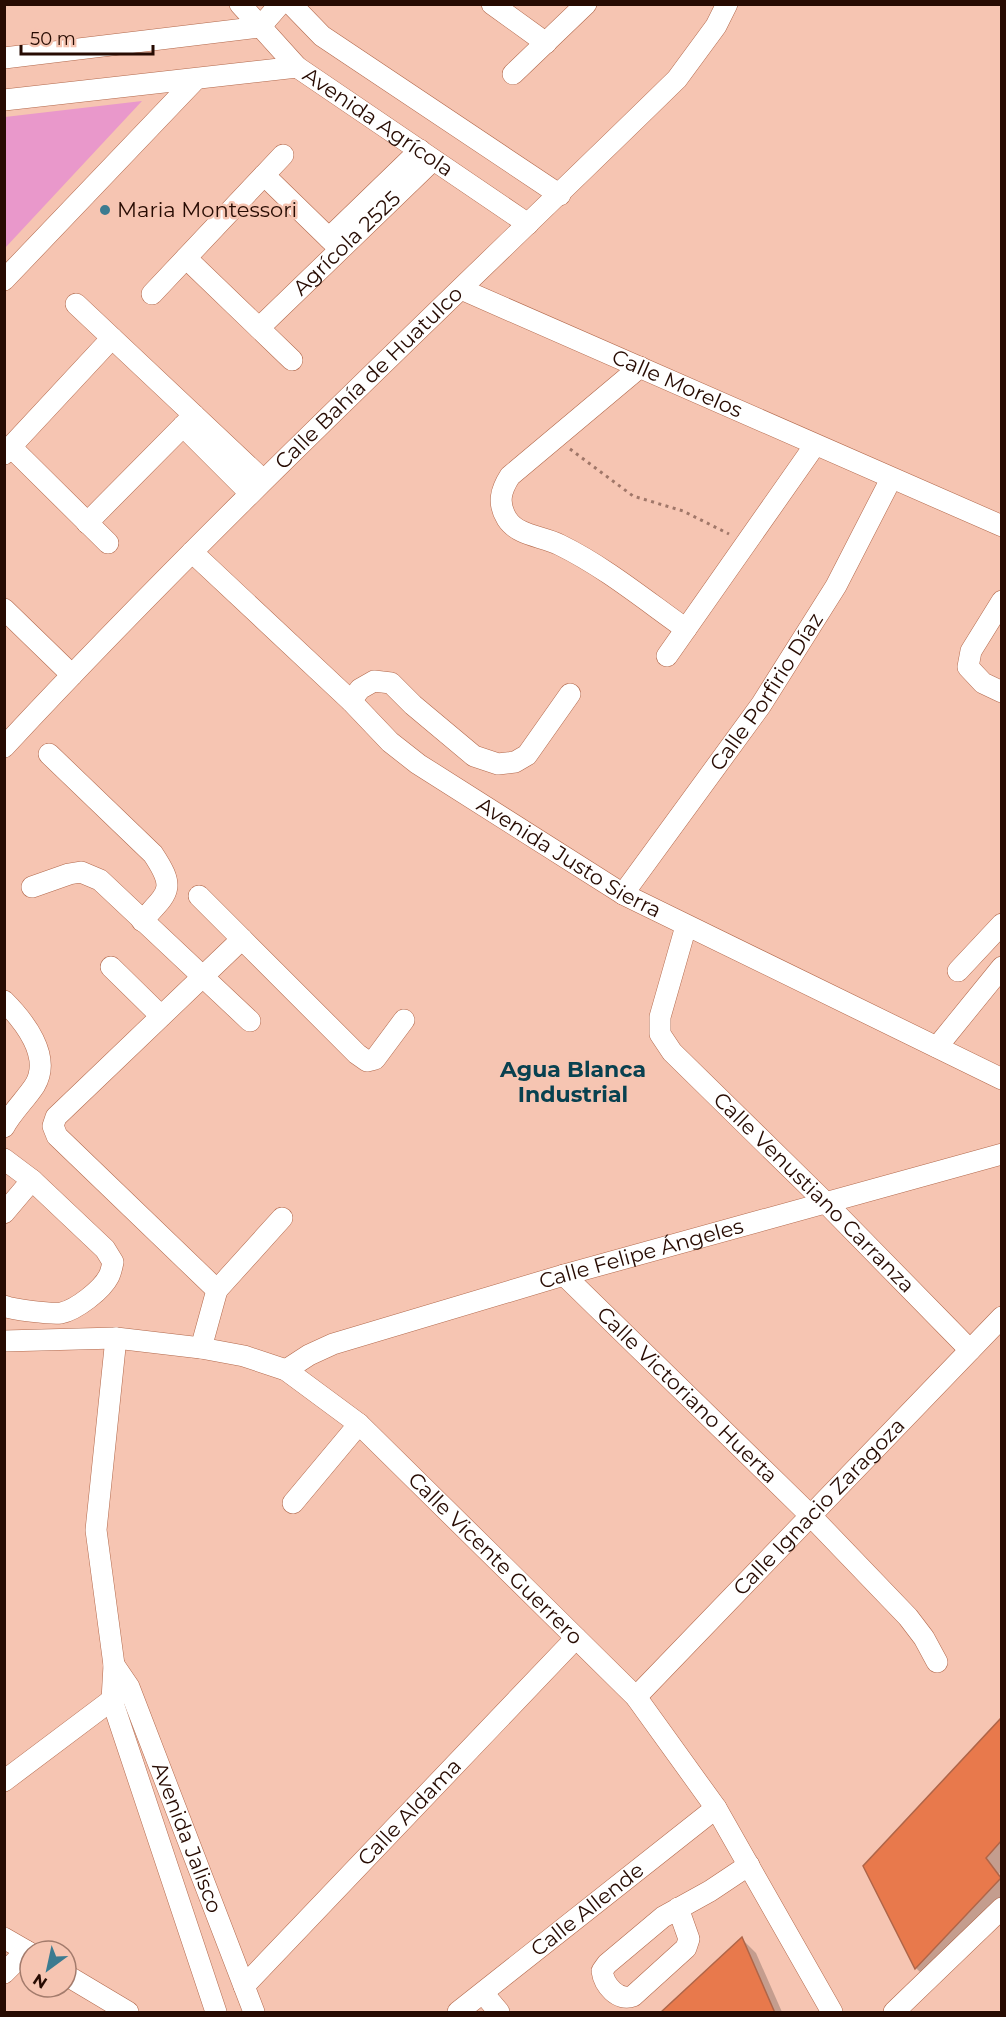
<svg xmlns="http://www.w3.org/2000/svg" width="1006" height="2017" font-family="Montserrat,sans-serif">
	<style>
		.green { fill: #e998cb }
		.shadow { fill: #0003 }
		.building { fill: #e8794c; stroke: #af6548; stroke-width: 1.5 }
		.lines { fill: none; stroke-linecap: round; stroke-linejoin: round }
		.minor-casing { stroke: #b2684b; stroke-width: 22 }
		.path { stroke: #a07769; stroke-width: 3; stroke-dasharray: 3 4.5; stroke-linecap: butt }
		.minor { stroke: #fff; stroke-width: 21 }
		.poi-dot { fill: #3c7b90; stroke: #f6c5b2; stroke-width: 2 }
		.labels { text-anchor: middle; stroke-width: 5; stroke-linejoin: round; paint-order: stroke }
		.street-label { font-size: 21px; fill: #270b02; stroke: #f6c5b2 }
		.poi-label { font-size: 21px; fill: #270b02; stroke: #f6c5b2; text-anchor: start }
		.neighbourhood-label { font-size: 22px; font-weight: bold; fill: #084150; stroke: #f6c5b2 }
	</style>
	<rect width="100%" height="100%" fill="#f6c5b2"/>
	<path class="green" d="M 142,101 L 5,248 L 5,117 Z"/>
	<path class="shadow" d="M 1002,1720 L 1002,1871 L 999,1874 L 1002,1877 L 1002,1907 L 930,1982 L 916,1968 L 865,1866 Z
		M 742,1939 L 756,1953 L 782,2012 L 662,2012 Z"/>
	<path class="building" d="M 1002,1717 L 1002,1840 L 986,1858 L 1001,1878 L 915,1969 L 863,1866 Z
		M 742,1937 L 775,2013 L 660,2013 Z"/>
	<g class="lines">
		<defs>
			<g id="minor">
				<path id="s1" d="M 240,4 L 297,67 L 528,224"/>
				<path d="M 291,4 L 322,36 L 560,195"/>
				<path d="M 492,4 L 546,43"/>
				<path d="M 4,58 L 260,27 L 280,4"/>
				<path d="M 513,74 L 586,4"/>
				<path d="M 4,100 L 297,67"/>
				<path d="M 264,175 L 338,247"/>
				<path d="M 329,238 L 420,150"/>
				<path d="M 186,258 L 292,360"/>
				<path d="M 4,280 L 196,79"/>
				<path id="s2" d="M 461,289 L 1002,526"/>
				<path d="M 152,294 L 283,155"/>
				<path d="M 76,304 L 263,480"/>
				<path id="s3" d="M 259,328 L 433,160"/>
				<path d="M 640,367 L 510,476 C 501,490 497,503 507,519 C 518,536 542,536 560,545 C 605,567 645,600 686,629"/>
				<path d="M 183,426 L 250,493"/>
				<path d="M 11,447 L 108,543"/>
				<path d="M 4,454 L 112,338"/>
				<path d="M 87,523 L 194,415"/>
				<path id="s4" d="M 192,552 L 351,701 L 390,742 L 418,764 L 623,894 L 1002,1079"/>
				<path d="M 1002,601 L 971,651 L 968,667 L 983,683 L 1002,692"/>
				<path d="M 4,609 L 72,675"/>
				<path d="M 667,656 L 815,445"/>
				<path d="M 351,701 L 360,689 L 374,681 L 391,683 L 413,705 L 474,756 L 498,764 L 515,762 L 527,755 L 570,694"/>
				<path id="s5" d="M 4,747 C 220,515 451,300 677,79 L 716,26 L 727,4"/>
				<path d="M 49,754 L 153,854 C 177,890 168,892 142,921"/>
				<path d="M 32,887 L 69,874 L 81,872 L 100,880 L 250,1021"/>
				<path id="s6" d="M 623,894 L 761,705 L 836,586 L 891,479"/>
				<path d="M 199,896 L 242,939"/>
				<path id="s7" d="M 686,926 L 660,1017 L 660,1034 L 672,1052 L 825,1202 L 970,1350"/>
				<path d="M 111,967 L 161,1016"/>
				<path d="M 958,971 L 1002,924"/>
				<path d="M 4,1001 C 24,1021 52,1056 35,1085 C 26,1099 12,1112 4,1127"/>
				<path d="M 937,1047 L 1002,967"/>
				<path d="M 4,1159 L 32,1180 L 4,1213"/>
				<path id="s8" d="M 564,1275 L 811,1516 L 908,1617 L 924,1638 L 937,1662"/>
				<path d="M 217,1290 L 282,1218"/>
				<path d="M 4,1306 C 14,1310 50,1314 61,1313 C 76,1310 102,1290 109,1276 C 111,1272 112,1267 113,1262 L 105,1249 L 32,1180"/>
				<path d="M 116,1338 L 96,1530 L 114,1665 L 112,1700 L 216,2012"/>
				<path id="s9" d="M 4,1341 L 116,1338 L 201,1348 L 244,1356 L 286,1370 L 359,1424 L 636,1697 L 716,1808 L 832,2012"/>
				<path d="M 201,1348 L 217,1290 L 57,1136 L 53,1126 L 56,1117 L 242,939 L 357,1054 L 367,1061 L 375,1059 L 404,1020"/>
				<path id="s10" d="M 286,1370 L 309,1355 L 333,1344 L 564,1275 L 1002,1154"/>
				<path d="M 293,1503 L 359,1424"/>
				<path id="s11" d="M 114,1665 L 129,1687 L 254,2012"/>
				<path id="s12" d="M 636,1697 L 1002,1317"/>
				<path d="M 4,1781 L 121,1693"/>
				<path d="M 678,1908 L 689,1939 L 686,1948 L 633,1996 C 618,2002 604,1985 602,1971 L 607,1964 L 663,1917 L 710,1891 L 749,1865"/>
				<path d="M 4,1938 L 30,1953"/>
				<path d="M 4,1973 L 26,1951"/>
				<path d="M 66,1975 L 128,2012"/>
				<path id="s13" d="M 244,1986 L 576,1638"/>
				<path d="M 483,1993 L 499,2012"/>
				<path id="s14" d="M 458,2012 L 716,1808"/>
				<path d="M 894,2012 L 1002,1908"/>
			</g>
		</defs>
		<use href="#minor" class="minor-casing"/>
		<path class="path" d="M 570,449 L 633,496 L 683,511 L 729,534"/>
		<use href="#minor" class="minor"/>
	</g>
	<circle class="poi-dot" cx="105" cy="210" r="6"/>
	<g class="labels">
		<g class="street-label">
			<text dy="7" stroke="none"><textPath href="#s1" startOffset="183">Avenida Agrícola</textPath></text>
			<text dy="7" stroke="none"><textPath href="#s3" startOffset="122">Agrícola 2525</textPath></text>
			<text dy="7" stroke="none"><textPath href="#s5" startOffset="519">Calle Bahía de Huatulco</textPath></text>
			<text dy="7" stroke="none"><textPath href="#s2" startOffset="236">Calle Morelos</textPath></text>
			<text dy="7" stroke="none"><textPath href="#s6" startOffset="248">Calle Porfirio Díaz</textPath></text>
			<text dy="7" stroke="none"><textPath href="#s4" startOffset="488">Avenida Justo Sierra</textPath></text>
			<text dy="7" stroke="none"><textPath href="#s7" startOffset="333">Calle Venustiano Carranza</textPath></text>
			<text dy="7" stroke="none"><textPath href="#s10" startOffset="375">Calle Felipe Ángeles</textPath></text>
			<text dy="7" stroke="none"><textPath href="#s8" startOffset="172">Calle Victoriano Huerta</textPath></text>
			<text dy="7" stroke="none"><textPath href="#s12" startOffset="264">Calle Ignacio Zaragoza</textPath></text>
			<text dy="7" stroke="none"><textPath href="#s9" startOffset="568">Calle Vicente Guerrero</textPath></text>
			<text dy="7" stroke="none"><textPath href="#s13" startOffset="240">Calle Aldama</textPath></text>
			<text dy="7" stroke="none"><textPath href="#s11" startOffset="188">Avenida Jalisco</textPath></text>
			<text dy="7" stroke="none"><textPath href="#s14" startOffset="165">Calle Allende</textPath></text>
		</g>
		<g class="poi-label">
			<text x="117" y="217">Maria Montessori</text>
		</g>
		<g class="neighbourhood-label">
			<text x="573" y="1077">Agua Blanca<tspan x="573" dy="25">Industrial</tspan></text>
		</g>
	</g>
	<rect width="1006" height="2017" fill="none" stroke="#270b02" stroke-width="12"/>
	<g transform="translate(48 1969) rotate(213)"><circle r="28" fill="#f6c5b2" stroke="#a37b6c" stroke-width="1.5"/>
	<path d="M0-4.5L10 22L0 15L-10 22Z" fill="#3c7b90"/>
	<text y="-9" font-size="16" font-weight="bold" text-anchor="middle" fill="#270b02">N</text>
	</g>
	<path d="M21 45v9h132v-9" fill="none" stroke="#270b02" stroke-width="3"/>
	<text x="30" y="45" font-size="18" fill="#270b02" stroke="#f6c5b2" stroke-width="4.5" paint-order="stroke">50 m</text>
</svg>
